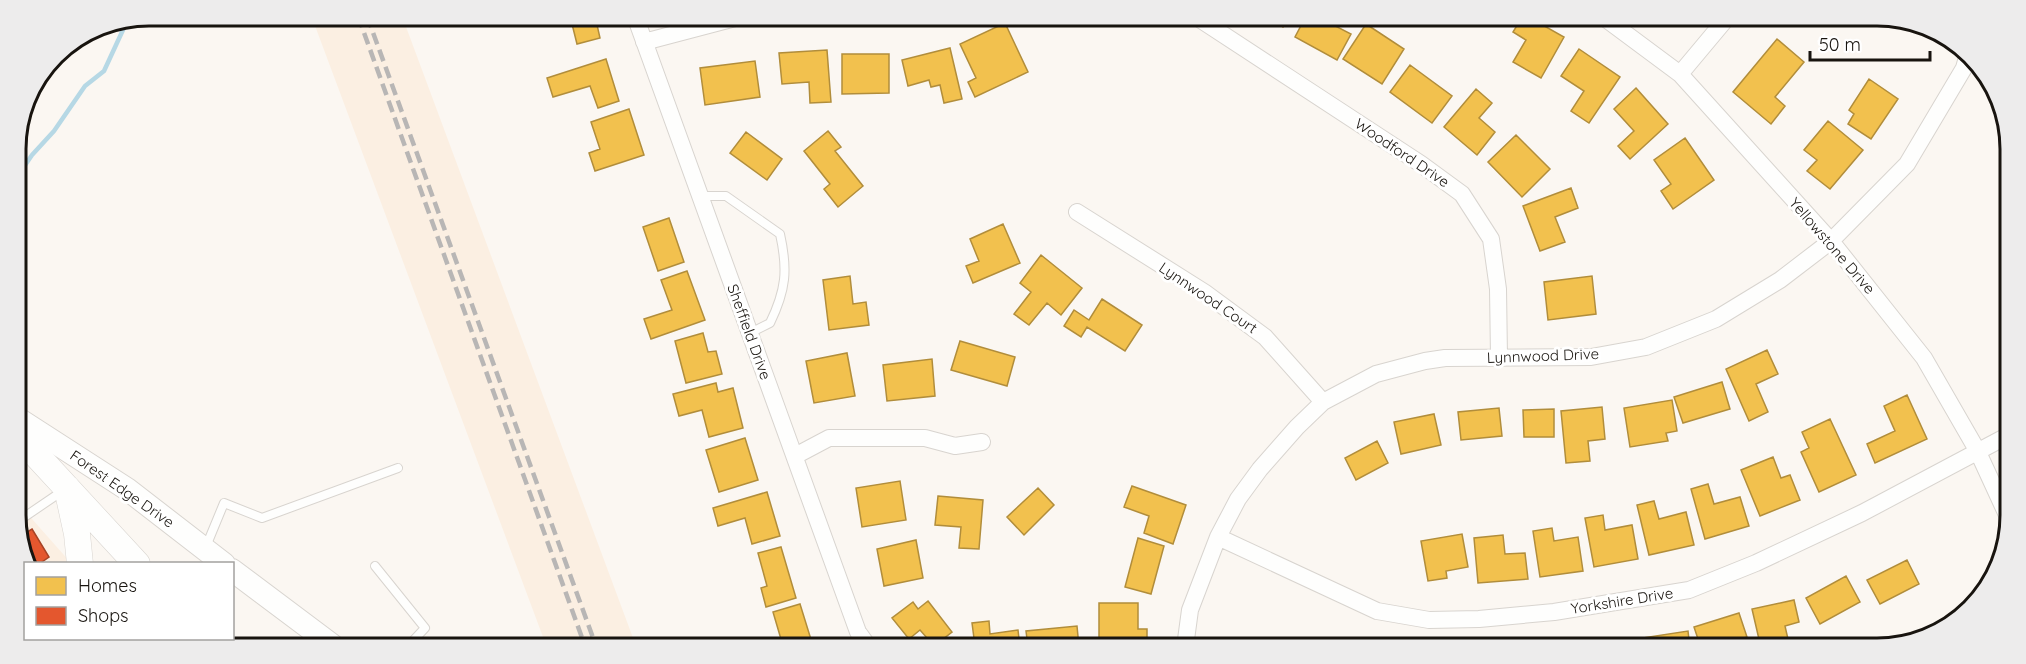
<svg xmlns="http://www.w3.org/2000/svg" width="2026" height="664" font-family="Quicksand,sans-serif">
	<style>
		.built { fill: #fbefe2 }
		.homes { fill: #f2c14e; stroke: #b18d3b; stroke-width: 1.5 }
		.shops { fill: #e4572e; stroke: #a74325; stroke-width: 1.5 }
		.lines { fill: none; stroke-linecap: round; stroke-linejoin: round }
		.stream { stroke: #b6d8e5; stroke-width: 4.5 }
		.lane-casing { stroke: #d8d4cf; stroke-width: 10 }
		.street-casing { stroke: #d8d4cf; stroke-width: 18 }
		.secondary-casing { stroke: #d8d4cf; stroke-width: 24 }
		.primary-casing { stroke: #d8d4cf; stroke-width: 27 }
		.lane { stroke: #fefefd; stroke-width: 8 }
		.street { stroke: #fefefd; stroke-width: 16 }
		.secondary { stroke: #fefefd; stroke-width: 22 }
		.primary { stroke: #fefefd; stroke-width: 26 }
		.rail { stroke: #b8b6b5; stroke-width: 4.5; stroke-dasharray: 12 6; stroke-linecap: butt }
		.labels { text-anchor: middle; stroke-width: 6; stroke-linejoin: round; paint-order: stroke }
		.street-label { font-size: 15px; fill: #18140f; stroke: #fff }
		.rim { fill: none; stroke: #18140f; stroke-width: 3 }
	</style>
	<rect width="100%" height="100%" fill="#fbf7f2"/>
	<path class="built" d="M 311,15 L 402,16 L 636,646 L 546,645 Z
		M 17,502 L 71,563 L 28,563 L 17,542 Z"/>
	<path class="homes" d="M 570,16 L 595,16 L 600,38 L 577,44 Z
		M 1270,18 L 1290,18 L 1283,27 Z
		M 1305,18 L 1320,18 L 1351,34 L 1337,60 L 1295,37 Z
		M 1521,19 L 1532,19 L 1564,37 L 1541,78 L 1513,62 L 1526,40 L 1513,32 Z
		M 1005,23 L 1028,72 L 975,97 L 968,82 L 976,78 L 960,44 Z
		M 1366,24 L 1404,49 L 1382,84 L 1343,59 Z
		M 1777,39 L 1804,62 L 1775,97 L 1785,106 L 1771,124 L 1733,92 Z
		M 950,48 L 962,99 L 944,103 L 940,85 L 931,87 L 929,80 L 908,86 L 902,60 Z
		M 1579,49 L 1620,77 L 1589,123 L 1571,111 L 1584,91 L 1561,76 Z
		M 827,50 L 831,102 L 810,103 L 809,82 L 782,84 L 779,53 Z
		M 842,54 L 889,54 L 889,93 L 842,94 Z
		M 606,59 L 619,101 L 598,108 L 590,86 L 553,97 L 547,78 Z
		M 755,61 L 760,97 L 705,105 L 700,68 Z
		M 1410,65 L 1452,96 L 1432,123 L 1390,92 Z
		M 1869,79 L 1898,99 L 1871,139 L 1848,124 L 1854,114 L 1849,110 Z
		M 1636,88 L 1668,124 L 1630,159 L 1618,146 L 1634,131 L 1614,109 Z
		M 1476,89 L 1492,103 L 1479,118 L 1495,132 L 1477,155 L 1444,127 Z
		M 629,109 L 644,155 L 595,171 L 589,153 L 600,149 L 591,122 Z
		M 1828,121 L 1863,150 L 1830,189 L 1807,171 L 1817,160 L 1804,150 Z
		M 828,131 L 841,147 L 835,151 L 863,186 L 838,207 L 824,189 L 830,184 L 804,151 Z
		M 746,132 L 782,159 L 767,180 L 730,153 Z
		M 1516,135 L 1550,169 L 1522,197 L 1488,162 Z
		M 1685,138 L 1714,180 L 1673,209 L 1661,191 L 1671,184 L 1654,160 Z
		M 1571,188 L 1578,208 L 1555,217 L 1565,242 L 1540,251 L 1523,206 Z
		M 669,218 L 684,262 L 658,271 L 643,227 Z
		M 1003,224 L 1020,263 L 973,283 L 966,266 L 979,261 L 970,239 Z
		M 1041,255 L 1082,288 L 1061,315 L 1047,303 L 1029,325 L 1014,314 L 1031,292 L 1020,283 Z
		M 687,271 L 705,320 L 651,339 L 644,319 L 672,310 L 661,280 Z
		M 850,276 L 853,304 L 866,302 L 869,325 L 829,330 L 823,280 Z
		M 1592,276 L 1596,314 L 1548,320 L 1544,282 Z
		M 1102,299 L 1142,325 L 1125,351 L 1087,327 L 1081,337 L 1064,326 L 1074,310 L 1089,320 Z
		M 703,333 L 708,352 L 716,351 L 722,374 L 686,383 L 675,341 Z
		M 960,341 L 1015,357 L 1007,386 L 951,370 Z
		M 1767,350 L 1778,374 L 1756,384 L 1768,412 L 1749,421 L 1726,369 Z
		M 847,353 L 855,396 L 814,403 L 806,361 Z
		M 932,359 L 935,396 L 887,401 L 883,365 Z
		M 1722,382 L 1730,409 L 1683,423 L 1674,397 Z
		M 716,383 L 718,392 L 733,388 L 743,428 L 709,437 L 702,410 L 679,416 L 673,394 Z
		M 1907,395 L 1927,439 L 1875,463 L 1867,444 L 1895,431 L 1884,406 Z
		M 1672,400 L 1677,431 L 1666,433 L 1668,441 L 1630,447 L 1624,408 Z
		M 1602,407 L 1605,439 L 1588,441 L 1590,461 L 1566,463 L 1561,411 Z
		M 1499,408 L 1502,436 L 1461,440 L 1458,412 Z
		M 1554,409 L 1554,437 L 1524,437 L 1523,410 Z
		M 1434,414 L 1441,445 L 1401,454 L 1394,422 Z
		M 1830,419 L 1856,475 L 1819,492 L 1801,452 L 1809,448 L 1802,432 Z
		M 745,438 L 758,480 L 719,492 L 706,450 Z
		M 1377,441 L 1388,463 L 1356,480 L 1345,458 Z
		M 1773,457 L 1781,478 L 1790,475 L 1800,500 L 1760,516 L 1741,470 Z
		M 900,481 L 906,520 L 862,527 L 856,488 Z
		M 1708,484 L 1714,504 L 1740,497 L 1749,526 L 1705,539 L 1691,489 Z
		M 1132,486 L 1186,505 L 1173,544 L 1144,533 L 1149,516 L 1124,507 Z
		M 1038,488 L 1054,505 L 1024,535 L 1007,517 Z
		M 767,492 L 780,536 L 752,544 L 745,518 L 718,526 L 713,508 Z
		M 938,496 L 983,500 L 979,549 L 959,548 L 961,527 L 935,525 Z
		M 1654,501 L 1659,519 L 1686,512 L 1694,545 L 1649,555 L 1637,505 Z
		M 1603,515 L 1605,530 L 1632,525 L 1638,559 L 1594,567 L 1585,518 Z
		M 1552,528 L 1554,541 L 1578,537 L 1583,571 L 1540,577 L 1533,531 Z
		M 1462,534 L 1468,567 L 1446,571 L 1447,578 L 1428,581 L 1421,541 Z
		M 1503,535 L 1505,554 L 1525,553 L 1528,579 L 1478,583 L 1474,538 Z
		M 1138,538 L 1164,546 L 1151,594 L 1125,587 Z
		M 916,540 L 923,578 L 884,586 L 877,549 Z
		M 781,547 L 796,598 L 766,607 L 761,588 L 767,586 L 758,553 Z
		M 1907,560 L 1919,584 L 1880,604 L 1867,580 Z
		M 1846,576 L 1860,602 L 1820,624 L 1806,598 Z
		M 1794,600 L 1799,622 L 1785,626 L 1790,648 L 1761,648 L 1752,609 Z
		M 928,601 L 952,632 L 934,646 L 920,630 L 909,639 L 892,618 L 913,602 L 918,609 Z
		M 1099,603 L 1138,603 L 1138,629 L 1147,629 L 1147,647 L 1099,647 Z
		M 800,604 L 813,646 L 783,646 L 773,612 Z
		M 1739,613 L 1747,637 L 1720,646 L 1720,648 L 1701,648 L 1694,627 Z
		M 989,621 L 990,634 L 1018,630 L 1020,647 L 975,646 L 972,623 Z
		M 1077,626 L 1079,647 L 1028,647 L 1026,631 Z
		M 1688,631 L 1690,648 L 1644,648 L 1642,638 Z"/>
	<path class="shops" d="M 32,529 L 49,557 L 39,564 L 35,564 L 19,537 Z"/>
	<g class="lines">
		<path class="stream" d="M 15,180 L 32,155 L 54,131 L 85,86 L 104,71 L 128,19"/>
		<defs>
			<path id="lane" d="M 700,196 L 726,196 L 780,234 C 788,270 786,290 770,323 L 750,333
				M 17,522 L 64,490
				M 205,549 L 224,503 L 262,518 L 398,468
				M 375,566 L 425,628 L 409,645"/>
			<path id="street" d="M 635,16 L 858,632 L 868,646
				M 1198,18 L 1421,164 L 1462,194 L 1491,239 L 1498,289 L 1499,357
				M 1606,19 L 1680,74 L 1831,241 L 1924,358 L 1977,450 L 2007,515
				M 644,42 L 739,17 L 750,17
				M 1680,74 L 1726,19
				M 1077,212 L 1204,292 L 1265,337 L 1323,402
				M 795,456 L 829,438 L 925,438 L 955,446 L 982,442
				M 1218,537 L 1377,611 L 1429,620 L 1479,619 L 1554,612 L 1689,590 L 1756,563 L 1862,513 L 2007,436
				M 105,639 L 105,638
				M 1185,647 L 1190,610 L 1218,537 L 1238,499 L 1260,469 L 1297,427 L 1323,402 L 1376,374 L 1425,361 L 1445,358 L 1591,357 L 1646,347 L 1716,319 L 1780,280 L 1831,241 L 1907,164 L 1964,68 L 1968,54"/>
			<path id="secondary" d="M 17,418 L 127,489 L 224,564
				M 232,570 L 332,645"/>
			<path id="primary" d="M 17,434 L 137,564
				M 67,488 L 77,534 L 80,564
				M 208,638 L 214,645"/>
		</defs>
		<use href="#lane" class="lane-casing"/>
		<use href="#street" class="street-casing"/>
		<use href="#secondary" class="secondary-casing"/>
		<use href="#primary" class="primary-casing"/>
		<use href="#lane" class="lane"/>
		<use href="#street" class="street"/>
		<use href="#secondary" class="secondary"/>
		<use href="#primary" class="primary"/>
		<path class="rail" d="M 358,16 L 585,646
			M 367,16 L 596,646"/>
	</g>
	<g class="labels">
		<g class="street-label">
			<text transform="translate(1402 153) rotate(34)" y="5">Woodford Drive</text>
			<text transform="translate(1832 246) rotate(49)" y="5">Yellowstone Drive</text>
			<text transform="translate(1208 298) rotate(34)" y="5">Lynnwood Court</text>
			<text transform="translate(749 332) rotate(70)" y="5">Sheffield Drive</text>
			<text transform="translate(1543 356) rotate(-2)" y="5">Lynnwood Drive</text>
			<text transform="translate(122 489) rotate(35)" y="5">Forest Edge Drive</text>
			<text transform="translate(1622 601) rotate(-9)" y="5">Yorkshire Drive</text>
		</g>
	</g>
	<path d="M0 0H2026V664H0ZM149 26H1877A123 123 0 0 1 2000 149V515A123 123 0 0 1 1877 638H149A123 123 0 0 1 26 515V149A123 123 0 0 1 149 26Z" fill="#edecec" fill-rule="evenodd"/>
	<path class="rim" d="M149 26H1877A123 123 0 0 1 2000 149V515A123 123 0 0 1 1877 638H149A123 123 0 0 1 26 515V149A123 123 0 0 1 149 26Z"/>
	<rect x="24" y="562" width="210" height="78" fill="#ffffff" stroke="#a3a19f" stroke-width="1.5"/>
	<rect x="36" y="577" width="30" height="18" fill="#f2c14e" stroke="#a3a19f" stroke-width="1.5"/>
	<text x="78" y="592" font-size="18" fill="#18140f">Homes</text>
	<rect x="36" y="607" width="30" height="18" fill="#e4572e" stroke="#a3a19f" stroke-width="1.5"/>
	<text x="78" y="622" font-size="18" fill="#18140f">Shops</text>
	<path d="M1810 51v9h120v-9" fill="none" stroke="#18140f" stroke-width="3"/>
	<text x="1819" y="51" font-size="18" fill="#18140f" stroke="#ffffff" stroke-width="4.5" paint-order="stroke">50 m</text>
</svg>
